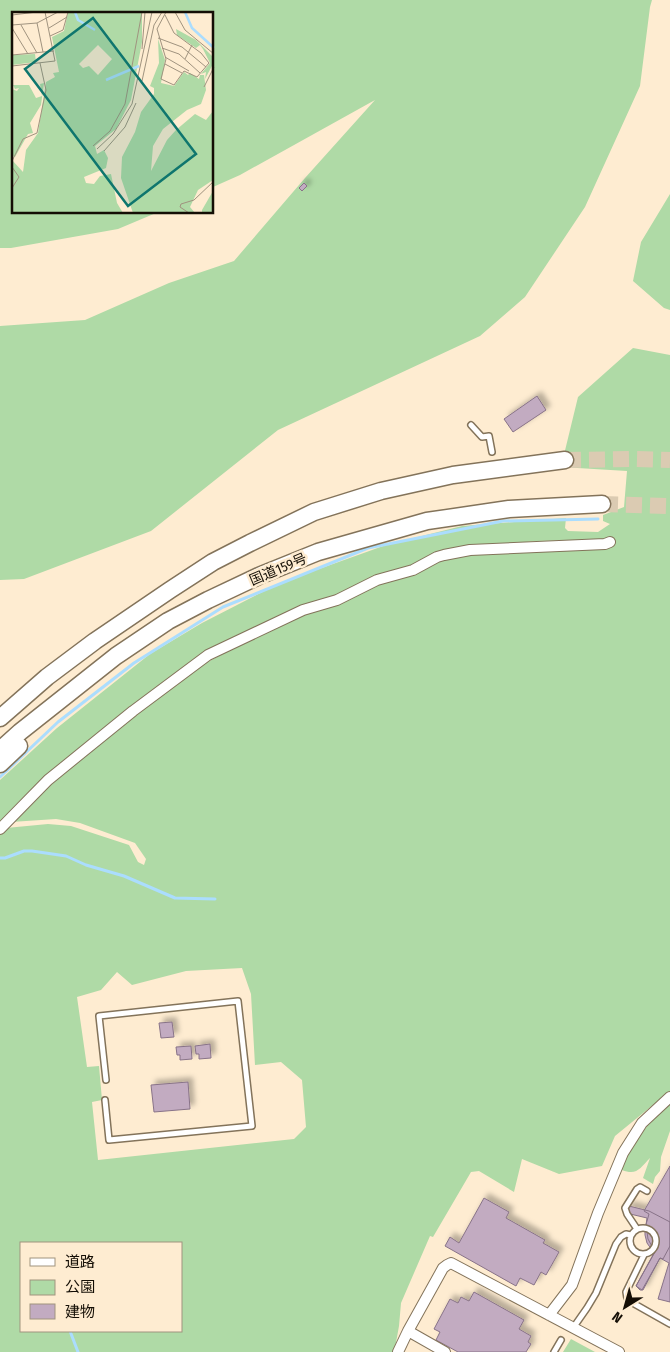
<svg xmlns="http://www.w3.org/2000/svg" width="670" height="1352" font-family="'Fira Sans Condensed','Noto Sans JP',sans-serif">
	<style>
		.green { fill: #afdaa6; fill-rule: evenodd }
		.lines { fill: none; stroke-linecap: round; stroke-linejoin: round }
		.stream { stroke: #abddfe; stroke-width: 3 }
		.building { fill: #c2abc1; stroke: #887388; filter: url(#shadow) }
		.trunk-tunnel { stroke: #dbcbb2; stroke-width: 16; stroke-dasharray: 16 8; stroke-linecap: butt }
		.service-casing { stroke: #83735a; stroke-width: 8 }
		.minor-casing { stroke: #83735a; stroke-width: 12 }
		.trunk-casing { stroke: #83735a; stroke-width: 19 }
		.service { stroke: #fff; stroke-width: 5 }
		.minor { stroke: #fff; stroke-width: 10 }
		.trunk { stroke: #fff; stroke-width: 16 }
		.labels { text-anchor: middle; stroke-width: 5; stroke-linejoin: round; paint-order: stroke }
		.street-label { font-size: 14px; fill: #140e05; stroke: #feecd1 }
		.inset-river { fill: none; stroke: #abddfe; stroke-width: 2.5 }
		.inset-road { fill: none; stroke: #a0937f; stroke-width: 1 }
		.view { fill: #0f766e; fill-opacity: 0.15; stroke: #0f766e; stroke-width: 2.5 }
		.inset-edge { fill: none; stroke: #140e05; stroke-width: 2.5 }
	</style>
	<defs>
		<filter id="shadow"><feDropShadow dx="4.5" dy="-4.5" stdDeviation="2.5" flood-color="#0004"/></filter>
	</defs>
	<rect width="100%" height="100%" fill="#feecd1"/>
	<path class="green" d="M 0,0 L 652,0 L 650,7 L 640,86 L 585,207 L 525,297 L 480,336 L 278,430 L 151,531 L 24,579 L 0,580 L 0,326 L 85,320 L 169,283 L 234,261 L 305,178 L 375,100 L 240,175 L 213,187 L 212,14 L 14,14 L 14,212 L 156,213 L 118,229 L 11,248 L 0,248 Z
		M 670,194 L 670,310 L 664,308 L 633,281 L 641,242 Z
		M 633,348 L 670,355 L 670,1091 L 615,1136 L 602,1166 L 559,1174 L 522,1159 L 514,1192 L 479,1171 L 471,1172 L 433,1237 L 430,1236 L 401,1303 L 399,1326 L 395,1348 L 393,1352 L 0,1352 L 0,835 L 6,828 L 48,824 L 71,826 L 129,845 L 138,862 L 144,865 L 146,859 L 135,843 L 80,823 L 56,819 L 11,822 L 46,787 L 115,730 L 193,670 L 252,638 L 307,612 L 362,590 L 403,576 L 448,556 L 594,546 L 603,547 L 612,543 L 611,539 L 605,540 L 535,541 L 458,550 L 437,554 L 418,564 L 372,578 L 345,592 L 313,604 L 232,641 L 192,663 L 117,717 L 67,760 L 0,824 L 0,780 L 57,728 L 150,654 L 202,623 L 280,583 L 386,545 L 462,526 L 566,518 L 565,528 L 568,531 L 598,532 L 610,524 L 603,521 L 603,515 L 624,507 L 627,471 L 561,467 L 578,397 ZM 242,968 L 251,994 L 255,1065 L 281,1062 L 302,1080 L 306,1127 L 294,1139 L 98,1160 L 92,1102 L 102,1100 L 99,1066 L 87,1067 L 77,997 L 101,990 L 117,972 L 132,985 L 186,971 ZM 21,1243 L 181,1243 L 181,1331 L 21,1331 Z
		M 670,1100 L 670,1131 L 661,1157 L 660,1171 L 655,1177 L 653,1184 L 643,1178 L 650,1158 C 640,1168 637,1176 622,1170 L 627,1154 L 650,1122 Z
		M 571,1339 L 595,1352 L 563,1352 Z"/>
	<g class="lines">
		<path class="stream" d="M 0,777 L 58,722 L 134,663 L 223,607 L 368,548 L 503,521 L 598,519
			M 0,858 L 5,858 L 24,851 L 32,851 L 66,856 L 86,865 L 124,876 L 175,898 L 215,899
			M 70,1331 L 78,1352"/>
	</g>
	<path class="building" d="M 304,183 L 307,186 L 302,191 L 299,188 Z
		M 537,396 L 546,410 L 513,432 L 504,419 Z
		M 172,1022 L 174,1037 L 161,1038 L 159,1023 Z
		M 210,1044 L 211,1058 L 199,1059 L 199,1054 L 196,1054 L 195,1046 Z
		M 191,1046 L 192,1059 L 180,1060 L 180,1055 L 177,1055 L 176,1047 Z
		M 188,1082 L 190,1109 L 154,1112 L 151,1085 Z
		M 670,1166 L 670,1302 L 658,1299 L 669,1263 L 660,1258 L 642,1290 L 636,1286 L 654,1253 L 647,1243 L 645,1235 L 645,1228 L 649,1214 L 644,1211 Z
		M 484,1198 L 509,1212 L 506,1218 L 545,1240 L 543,1243 L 559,1252 L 546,1275 L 541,1272 L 534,1285 L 520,1278 L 516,1286 L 445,1246 L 450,1237 L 459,1243 Z
		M 629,1206 L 649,1211 L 670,1222 L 670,1246 L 663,1259 L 660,1258 L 643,1290 L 640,1290 L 636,1286 L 655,1252 L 648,1239 L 646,1225 L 647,1218 L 626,1213 L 626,1210 Z
		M 474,1292 L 524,1320 L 519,1329 L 531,1336 L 528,1342 L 531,1344 L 526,1352 L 458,1352 L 436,1340 L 440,1332 L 434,1329 L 450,1299 L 458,1303 L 461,1297 L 469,1301 Z"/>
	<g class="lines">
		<path class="trunk-tunnel" d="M 565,460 L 633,459 L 670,460
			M 602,504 L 670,506"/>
		<defs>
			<path id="service" d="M 471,425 L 482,437 L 489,436 L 492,452
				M 105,1100 L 109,1140 L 252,1126 L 238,1001 L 99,1016 L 106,1080
				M630 1241a13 13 0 1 1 26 0a13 13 0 1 1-26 0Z
				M 637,1229 L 627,1214 L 625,1208 L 637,1189 L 640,1187 L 647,1191
				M 644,1255 L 626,1292 L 627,1298 L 631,1302 L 670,1324
				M 573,1328 L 587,1308 L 596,1293 L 616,1244 L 621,1237 L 626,1234 L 631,1235
				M 554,1352 L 561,1340"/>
			<path id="minor" d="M 0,829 L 48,780 L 133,711 L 208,655 L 303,610 L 337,600 L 377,580 L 413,570 L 437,557 L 444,555 L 470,550 L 605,544 L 610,542
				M 549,1315 L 572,1285 L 598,1213 L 623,1153 L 642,1123 L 670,1097
				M 408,1331 L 445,1352
				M 398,1352 L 408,1331 L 443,1268 L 447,1265 L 451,1263 L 619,1352"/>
			<path id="trunk" d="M 0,718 L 47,677 L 95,641 L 170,590 L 213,562 L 250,543 L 314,512 L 381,491 L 453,475 L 565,460
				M 0,750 L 20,732 L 116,656 L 168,621 L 208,600 L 261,575 L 318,552 L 427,521 L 509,509 L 602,504
				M 0,764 L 19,746"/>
		</defs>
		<use href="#service" class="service-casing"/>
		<use href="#minor" class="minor-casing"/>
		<use href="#trunk" class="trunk-casing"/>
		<use href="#service" class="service"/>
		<use href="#minor" class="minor"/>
		<use href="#trunk" class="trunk"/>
	</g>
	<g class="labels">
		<g class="street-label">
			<text transform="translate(278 569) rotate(-23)" y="5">国道159号</text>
		</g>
	</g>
	<g transform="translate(12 12)">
		<rect width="201" height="201" fill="#feecd1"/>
		<path d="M 56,0 L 130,0 L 130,30 L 119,88 L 104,117 L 83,134 L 85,142 L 92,138 L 96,146 L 94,156 L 72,165 L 74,171 L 82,172 L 88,164 L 99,162 L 105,191 L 111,201 L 0,201 L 0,148 L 11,160 L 14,138 L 26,121 L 34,70 L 43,65 L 41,61 L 47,60 L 40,25 L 52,19 ZM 86,33 L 100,47 L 86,63 L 77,54 L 71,56 L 67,52 ZM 164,17 L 184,28 L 201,45 L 201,52 L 193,67 L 194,60 L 189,62 L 198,51 L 191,37 L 188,33 L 184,36 L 165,23 ZM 146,27 L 153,48 L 149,71 L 162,74 L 172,60 L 176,63 L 178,61 L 187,67 L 188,63 L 192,63 L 194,78 L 189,92 L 175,98 L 151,117 L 141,134 L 139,159 L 155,128 L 164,118 L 183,102 L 194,108 L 201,99 L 201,168 L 186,178 L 178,195 L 183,201 L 121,201 L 109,166 L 110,145 L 123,120 L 129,100 L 142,82 L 142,76 L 138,74 L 147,51 ZM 23,42 L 24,50 L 0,53 L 0,43 ZM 32,71 L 29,93 L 18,111 L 21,121 L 16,122 L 3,145 L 0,144 L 0,77 L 5,79 L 7,76 L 3,77 L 1,73 L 17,73 L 24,86 L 30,84 L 28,72 ZM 201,179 L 201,201 L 190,201 L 190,198 Z" fill="#afdaa6" fill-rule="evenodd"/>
		<path class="inset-river" d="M 63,0 L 66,8 L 83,18M 173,0 L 180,16 L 202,36M 94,68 L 127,54"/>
		<path class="inset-road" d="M 163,0 L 173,18 L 202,42M 0,3 L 25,0M 153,3 L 162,21 L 189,41 L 197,51 L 185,65 L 172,59 L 162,73 L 149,67 L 154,47 L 145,17 L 154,0M 25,11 L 31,40M 0,13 L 25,11 L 46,0M 9,13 L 25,41M 0,16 L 16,42M 37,16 L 55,5M 38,24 L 51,18 L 56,0M 146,26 L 170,35 L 194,55M 150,36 L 167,42 L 188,61M 130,37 L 133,0M 0,43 L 42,39M 153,45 L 177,59M 173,47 L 180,33M 153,52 L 170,61M 0,54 L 43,49 L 33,0M 130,69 L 142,13 L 150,0M 192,75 L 202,55M 81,134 L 98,119 L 113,92 L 130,0M 85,137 L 101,122 L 120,92 L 140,0M 92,139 L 113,115 L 124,91M 0,149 L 11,127 L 25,121 L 34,78 L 28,51M 0,155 L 7,165 L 0,176M 177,201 L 168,195 L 169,192 L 182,188 L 202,169"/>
		<path class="view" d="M 81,6 L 184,142 L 116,194 L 13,57 Z"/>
		<rect width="201" height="201" class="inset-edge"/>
	</g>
	<rect x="20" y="1242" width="162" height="90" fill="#feecd1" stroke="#a0937f"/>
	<rect x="30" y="1258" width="25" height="8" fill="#ffffff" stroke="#a0937f"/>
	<text x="65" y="1267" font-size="15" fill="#140e05">道路</text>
	<rect x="30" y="1280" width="25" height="15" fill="#afdaa6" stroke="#a0937f"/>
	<text x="65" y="1292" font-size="15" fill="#140e05">公園</text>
	<rect x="30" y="1304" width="25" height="15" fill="#c2abc1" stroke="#a0937f"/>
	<text x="65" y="1317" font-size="15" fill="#140e05">建物</text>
	<g transform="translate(625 1307) rotate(217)" stroke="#feecd1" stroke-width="4" paint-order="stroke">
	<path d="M0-4L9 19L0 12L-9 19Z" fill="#140e05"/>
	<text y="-8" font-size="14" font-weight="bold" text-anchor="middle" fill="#140e05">N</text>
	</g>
</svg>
